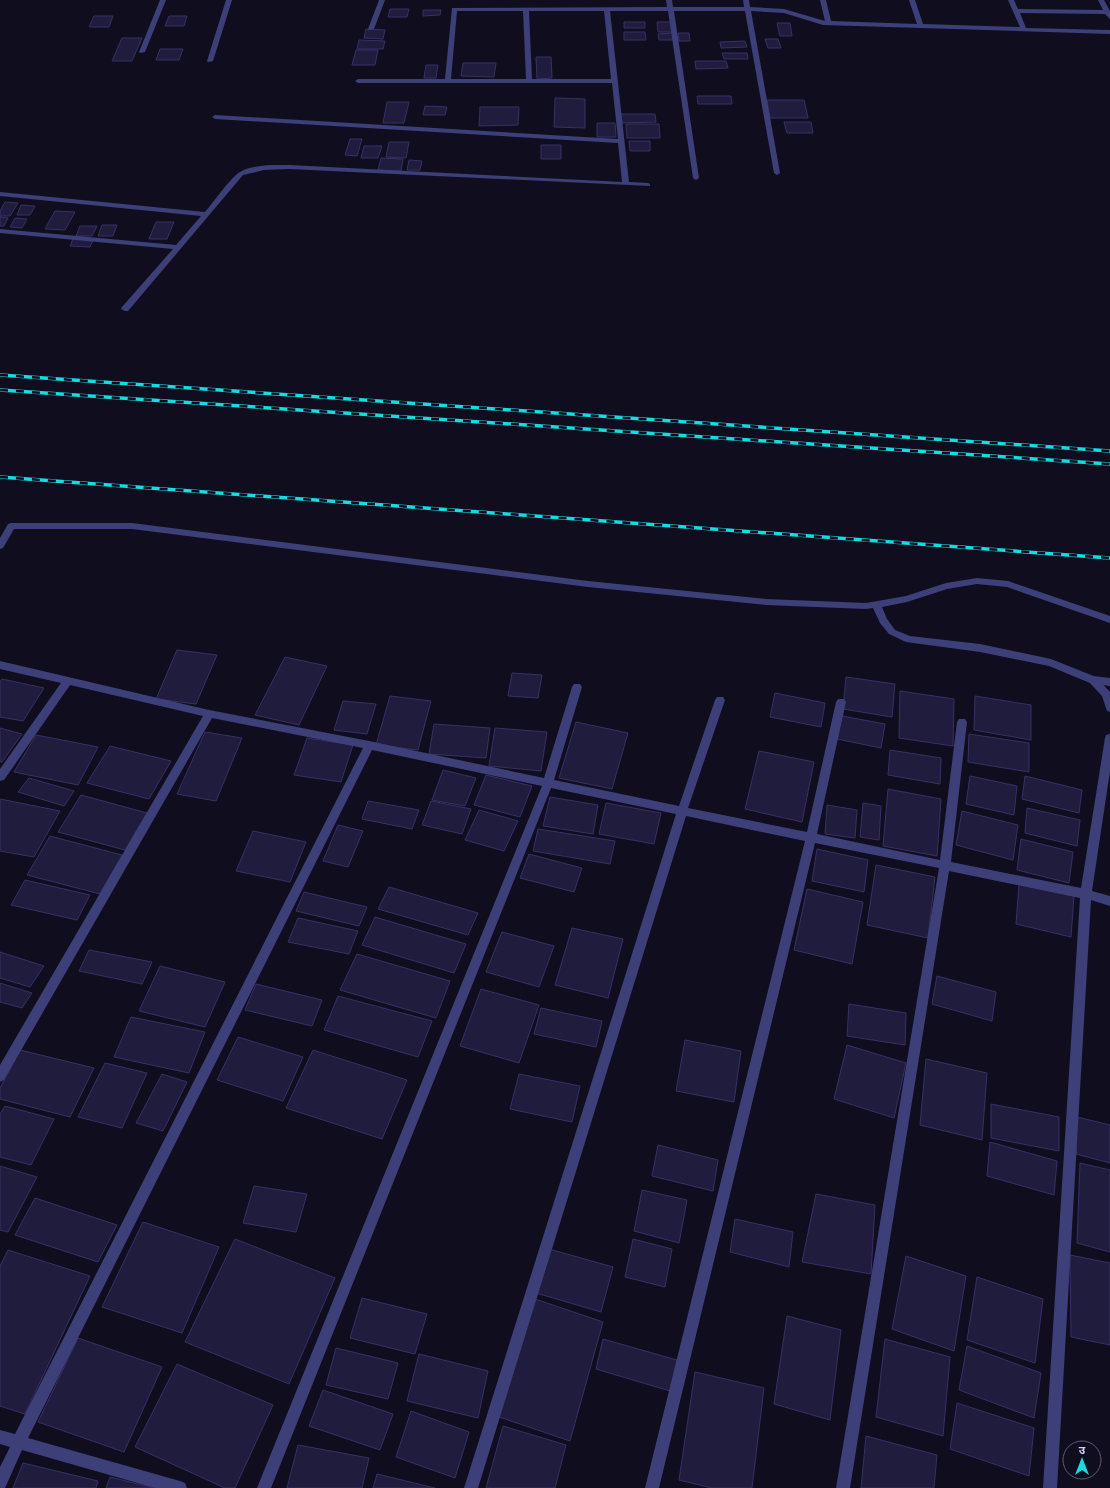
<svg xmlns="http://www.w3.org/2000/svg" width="1110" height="1488" font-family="'Varela Round','Noto Sans Devanagari',sans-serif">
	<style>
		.building { fill: #201c3d; stroke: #373067 }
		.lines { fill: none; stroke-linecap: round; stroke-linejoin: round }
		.service { fill: #3d3f79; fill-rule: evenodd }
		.minor { fill: #3d3f79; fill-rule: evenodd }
		.rail-casing { stroke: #14dde2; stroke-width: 3.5 }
		.rail { stroke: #100e1e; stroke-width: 2.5; stroke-dasharray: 8; stroke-linecap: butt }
	</style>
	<rect width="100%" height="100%" fill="#100e1e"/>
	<path class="building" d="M 390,9 L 409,9 L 407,17 L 388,17 Z
		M 423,10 L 441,10 L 440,15 L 423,16 Z
		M 94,16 L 113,16 L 109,27 L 89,27 Z
		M 169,16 L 187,16 L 184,26 L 165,26 Z
		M 624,22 L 645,22 L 645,28 L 624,28 Z
		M 657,22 L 671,22 L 672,32 L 658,32 Z
		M 777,23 L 790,23 L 792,36 L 780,36 Z
		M 366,29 L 385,30 L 383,39 L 364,38 Z
		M 624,32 L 645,32 L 646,40 L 624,40 Z
		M 673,33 L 674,40 L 659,40 L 658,34 Z
		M 678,33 L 689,33 L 690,41 L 679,41 Z
		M 122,38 L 142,38 L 132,61 L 112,61 Z
		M 765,39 L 778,39 L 781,48 L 768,48 Z
		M 359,40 L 385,41 L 383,49 L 357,49 Z
		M 745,41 L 747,47 L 721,48 L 720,42 Z
		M 160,49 L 183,49 L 179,60 L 156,60 Z
		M 356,50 L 378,50 L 375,65 L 352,65 Z
		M 722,53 L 747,53 L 748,59 L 724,59 Z
		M 536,57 L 551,57 L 552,78 L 537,79 Z
		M 695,61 L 726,61 L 728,68 L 696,69 Z
		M 463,63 L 496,63 L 494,77 L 461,76 Z
		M 426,65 L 438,65 L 436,78 L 424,78 Z
		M 697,96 L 731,96 L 732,104 L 698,104 Z
		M 555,98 L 585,99 L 585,128 L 554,127 Z
		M 767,100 L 804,100 L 808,118 L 770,118 Z
		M 387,102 L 409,102 L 404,123 L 383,123 Z
		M 425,106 L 447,107 L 445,115 L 423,115 Z
		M 480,107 L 519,107 L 518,125 L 479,126 Z
		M 621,114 L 655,114 L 656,122 L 622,123 Z
		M 784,122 L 811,122 L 813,133 L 787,133 Z
		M 597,123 L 615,123 L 616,137 L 597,137 Z
		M 626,124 L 659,124 L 660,138 L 627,138 Z
		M 350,139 L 362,139 L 357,156 L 345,155 Z
		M 629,141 L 650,141 L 650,151 L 630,151 Z
		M 389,142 L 409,142 L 406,158 L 386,157 Z
		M 541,145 L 561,145 L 561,159 L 541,159 Z
		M 364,146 L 382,146 L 378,158 L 361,158 Z
		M 381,158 L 403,159 L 401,171 L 378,170 Z
		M 409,160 L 422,161 L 420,170 L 407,170 Z
		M 5,202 L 18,203 L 10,216 L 0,216 L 0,211 Z
		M 21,205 L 35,206 L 30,215 L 17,215 Z
		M 55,211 L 75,212 L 65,230 L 45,229 Z
		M 0,217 L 8,218 L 4,226 L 0,226 Z
		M 15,218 L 27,219 L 22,228 L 10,227 Z
		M 156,222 L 174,222 L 167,239 L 149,239 Z
		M 102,225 L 117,225 L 113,236 L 98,236 Z
		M 80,226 L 97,226 L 92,236 L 76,236 Z
		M 73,239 L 93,240 L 90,247 L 70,246 Z
		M 177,650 L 217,655 L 196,704 L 156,699 Z
		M 285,657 L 327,666 L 299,725 L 255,715 Z
		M 512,673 L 542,675 L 538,698 L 508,696 Z
		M 846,677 L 895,684 L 892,717 L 843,709 Z
		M 2,679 L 44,688 L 23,721 L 0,717 L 0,682 Z
		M 900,691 L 954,699 L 953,746 L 899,738 Z
		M 775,693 L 825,703 L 821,727 L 770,717 Z
		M 390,696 L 431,701 L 418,750 L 376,745 Z
		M 975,696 L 1031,705 L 1031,740 L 974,730 Z
		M 343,701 L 376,704 L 367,734 L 334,730 Z
		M 842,716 L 885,724 L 881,748 L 837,739 Z
		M 576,722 L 628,733 L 612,789 L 559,778 Z
		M 434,724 L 490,728 L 486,758 L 429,754 Z
		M 0,728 L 22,734 L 2,762 L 0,762 Z
		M 495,728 L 547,732 L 541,771 L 489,766 Z
		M 205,732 L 242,738 L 216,801 L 177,794 Z
		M 969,734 L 1029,743 L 1029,772 L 968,762 Z
		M 36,735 L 98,747 L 78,785 L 14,772 Z
		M 307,738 L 353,745 L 341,782 L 294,775 Z
		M 110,746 L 171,761 L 149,799 L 87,783 Z
		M 890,750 L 941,758 L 940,784 L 888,775 Z
		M 759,751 L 814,762 L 802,822 L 745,809 Z
		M 443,770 L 476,778 L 465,806 L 432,800 Z
		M 486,775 L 532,786 L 520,817 L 474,805 Z
		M 970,776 L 1017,786 L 1014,815 L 966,804 Z
		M 1025,776 L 1082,790 L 1079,813 L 1022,799 Z
		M 29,778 L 74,791 L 64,806 L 18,792 Z
		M 888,789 L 941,799 L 937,856 L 883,846 Z
		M 81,795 L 147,813 L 125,850 L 58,832 Z
		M 550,797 L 598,805 L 593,834 L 543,826 Z
		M 0,799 L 60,811 L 34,857 L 0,851 Z
		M 368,801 L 419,810 L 412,829 L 362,819 Z
		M 431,801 L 471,809 L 462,834 L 422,825 Z
		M 606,803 L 661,813 L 654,844 L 599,834 Z
		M 863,803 L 881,806 L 879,840 L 860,837 Z
		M 827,805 L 857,810 L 855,838 L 825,834 Z
		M 1027,808 L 1080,820 L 1077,846 L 1025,833 Z
		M 479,810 L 518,821 L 504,851 L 465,840 Z
		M 962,811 L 1018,825 L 1013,860 L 956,845 Z
		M 338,825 L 363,831 L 348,867 L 323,861 Z
		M 538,829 L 615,841 L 610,864 L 533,851 Z
		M 253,831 L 306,842 L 290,882 L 236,871 Z
		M 50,836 L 122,855 L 100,894 L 27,875 Z
		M 1021,839 L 1073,852 L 1069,883 L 1017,870 Z
		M 817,849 L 868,860 L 864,892 L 812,881 Z
		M 529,854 L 582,868 L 574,892 L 520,878 Z
		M 876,865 L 935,877 L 928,938 L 867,925 Z
		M 25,880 L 90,895 L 77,920 L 11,905 Z
		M 1019,884 L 1074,896 L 1071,937 L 1016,924 Z
		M 389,887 L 478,913 L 468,935 L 378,909 Z
		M 807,889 L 863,902 L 852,964 L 794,950 Z
		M 304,892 L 367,907 L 359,926 L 296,911 Z
		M 375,917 L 466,944 L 454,973 L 362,945 Z
		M 298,918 L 358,931 L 349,954 L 288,942 Z
		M 572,928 L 623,939 L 608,998 L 555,985 Z
		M 502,932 L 554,946 L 539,987 L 486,972 Z
		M 89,950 L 152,962 L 142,984 L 79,971 Z
		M 0,952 L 44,966 L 30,987 L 0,978 Z
		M 357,954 L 450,981 L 436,1018 L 340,990 Z
		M 160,966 L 225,982 L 205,1027 L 139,1011 Z
		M 937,976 L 996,992 L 992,1021 L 932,1004 Z
		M 0,983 L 32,993 L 22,1008 L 0,1002 Z
		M 256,984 L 322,1000 L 312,1026 L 245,1010 Z
		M 481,989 L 539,1005 L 519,1063 L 460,1046 Z
		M 338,996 L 432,1021 L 418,1057 L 324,1030 Z
		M 849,1004 L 906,1013 L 905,1045 L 847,1036 Z
		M 541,1008 L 602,1021 L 596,1047 L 534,1034 Z
		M 131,1017 L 205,1032 L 189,1073 L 114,1057 Z
		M 238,1037 L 303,1057 L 283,1101 L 217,1080 Z
		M 685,1040 L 741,1051 L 734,1102 L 676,1091 Z
		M 847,1045 L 906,1063 L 894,1118 L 834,1099 Z
		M 20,1050 L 94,1068 L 70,1117 L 0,1099 L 0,1088 Z
		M 313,1050 L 407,1080 L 382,1139 L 286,1108 Z
		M 926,1059 L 987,1073 L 982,1140 L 920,1125 Z
		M 105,1063 L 147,1073 L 122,1128 L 78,1117 Z
		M 162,1074 L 187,1082 L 163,1131 L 136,1123 Z
		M 519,1074 L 580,1086 L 572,1122 L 510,1109 Z
		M 991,1104 L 1059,1117 L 1059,1151 L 991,1138 Z
		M 5,1106 L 54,1119 L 31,1165 L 0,1157 L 0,1114 Z
		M 1077,1117 L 1110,1125 L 1110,1163 L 1076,1154 Z
		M 990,1142 L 1057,1161 L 1054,1195 L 987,1176 Z
		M 658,1145 L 718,1160 L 713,1191 L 652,1176 Z
		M 1080,1163 L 1110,1170 L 1110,1252 L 1077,1243 Z
		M 0,1166 L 37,1177 L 8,1232 L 0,1230 Z
		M 254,1186 L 307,1194 L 296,1232 L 243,1223 Z
		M 642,1190 L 687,1200 L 679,1243 L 634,1231 Z
		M 816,1194 L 875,1205 L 871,1274 L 802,1262 Z
		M 35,1198 L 117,1225 L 98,1262 L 15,1235 Z
		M 735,1219 L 793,1232 L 789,1267 L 730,1252 Z
		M 143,1222 L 219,1247 L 182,1333 L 102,1307 Z
		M 235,1239 L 335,1278 L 289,1384 L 185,1342 Z
		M 633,1239 L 672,1249 L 665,1287 L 625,1277 Z
		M 549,1249 L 613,1267 L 601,1312 L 536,1293 Z
		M 8,1250 L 90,1276 L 25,1414 L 0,1406 L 0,1266 Z
		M 1070,1255 L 1110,1263 L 1110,1345 L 1071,1337 Z
		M 906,1256 L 966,1276 L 954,1351 L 892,1329 Z
		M 977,1277 L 1043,1299 L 1035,1363 L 967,1340 Z
		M 362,1298 L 427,1314 L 415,1354 L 350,1338 Z
		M 535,1299 L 603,1322 L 570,1441 L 499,1417 Z
		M 787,1316 L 841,1330 L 830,1420 L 774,1404 Z
		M 78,1338 L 162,1367 L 124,1452 L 38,1422 Z
		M 603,1339 L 677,1360 L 670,1391 L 596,1369 Z
		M 885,1339 L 950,1357 L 943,1436 L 876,1417 Z
		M 967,1346 L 1041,1373 L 1034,1418 L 959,1390 Z
		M 336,1348 L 398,1363 L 388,1399 L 326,1385 Z
		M 419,1354 L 488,1371 L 478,1418 L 407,1401 Z
		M 177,1364 L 273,1405 L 235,1488 L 225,1488 L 135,1447 Z
		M 695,1372 L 764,1388 L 752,1488 L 712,1488 L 679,1480 Z
		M 323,1390 L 393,1414 L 380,1450 L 309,1426 Z
		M 957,1403 L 1034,1428 L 1029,1476 L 950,1449 Z
		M 411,1411 L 469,1432 L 455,1478 L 396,1457 Z
		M 503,1426 L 566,1445 L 555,1488 L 486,1488 Z
		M 866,1436 L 937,1455 L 934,1488 L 861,1488 Z
		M 298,1445 L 369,1458 L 362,1488 L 287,1488 Z
		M 23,1463 L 98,1481 L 96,1488 L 13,1488 Z
		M 377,1474 L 435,1488 L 373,1488 Z
		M 110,1477 L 154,1488 L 106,1488 Z"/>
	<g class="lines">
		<path class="service" d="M 1093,676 L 1110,678 L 1110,686 L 1090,683 L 1088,680 L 1090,677 Z"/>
		<path class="minor" d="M 160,0 L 166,0 L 145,52 L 140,53 L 139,52 Z
			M 226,0 L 232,0 L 213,61 L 208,62 L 207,61 Z
			M 379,0 L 385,0 L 374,29 L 369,30 L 368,29 Z
			M 666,0 L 672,0 L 673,7 L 744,7 L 743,0 L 749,0 L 750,7 L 784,9 L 825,21 L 820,0 L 826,0 L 831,21 L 917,24 L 909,0 L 915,0 L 923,24 L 1020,27 L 1008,0 L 1014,0 L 1018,9 L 1103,10 L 1098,0 L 1104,0 L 1110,11 L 1110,19 L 1105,14 L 1020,13 L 1026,28 L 1110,30 L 1110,34 L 823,25 L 784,13 L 751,11 L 780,173 L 777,175 L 774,173 L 745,11 L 674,11 L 699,178 L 696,180 L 693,178 L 668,11 L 610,11 L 629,182 L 648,183 L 650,184 L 650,186 L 289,169 L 264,170 L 243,175 L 128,311 L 125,311 L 121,309 L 122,307 L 173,249 L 0,233 L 0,229 L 176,245 L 201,216 L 0,196 L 0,192 L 205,212 C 212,204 232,176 240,172 C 254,164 273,165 289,165 L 622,182 L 618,143 L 215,119 L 212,117 L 215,115 L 618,139 L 612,83 L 358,83 L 355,81 L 358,79 L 445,79 L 452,8 L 667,7 ZM 457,11 L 523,11 L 526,79 L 451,79 ZM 529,11 L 604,11 L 611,79 L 532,79 Z
			M 11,523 L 132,523 L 588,581 L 766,599 L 866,603 L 906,596 L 946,583 L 977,578 L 1008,581 L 1110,616 L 1110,623 L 1007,587 L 977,584 L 947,589 L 907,602 L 882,607 L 887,619 L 895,630 L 910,636 L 980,644 L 1051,659 L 1096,677 L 1110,692 L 1110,712 L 1107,711 L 1102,696 L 1090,683 L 1049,666 L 980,652 L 906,642 L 889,634 L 880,623 L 873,608 L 866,609 L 766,605 L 588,587 L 132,529 L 14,529 L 3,548 L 0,549 L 0,538 L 8,524 Z
			M 0,661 L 209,710 L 369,741 L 544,778 L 572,687 L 574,684 L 580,684 L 582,687 L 554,780 L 679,806 L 715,700 L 717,697 L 723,697 L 725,700 L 688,808 L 807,832 L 836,702 L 838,699 L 844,699 L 846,702 L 817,834 L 940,860 L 957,722 L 959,719 L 965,719 L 967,722 L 951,862 L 1081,888 L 1105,738 L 1106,735 L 1110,734 L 1110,771 L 1092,891 L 1110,896 L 1110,906 L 1091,900 L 1057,1488 L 1043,1488 L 1080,898 L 949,871 L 850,1488 L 836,1488 L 939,868 L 815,843 L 659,1488 L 645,1488 L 805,841 L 686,816 L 478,1488 L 464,1488 L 676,814 L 551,788 L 271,1488 L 257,1488 L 542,786 L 372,750 L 28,1438 L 180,1481 L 185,1483 L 187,1488 L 155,1488 L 22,1450 L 5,1488 L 0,1488 L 0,1467 L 10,1447 L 0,1444 L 0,1430 L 15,1434 L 363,748 L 212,718 L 4,1080 L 0,1082 L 0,1065 L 203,716 L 70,685 L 4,780 L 0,781 L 0,769 L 61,683 L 0,669 Z"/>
		<defs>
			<path id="rail" d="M 0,375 L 1110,451
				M 0,390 L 1110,464
				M 0,477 L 1110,558"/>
		</defs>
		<use href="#rail" class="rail-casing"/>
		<use href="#rail" class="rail"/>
	</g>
	<g transform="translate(1082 1460)"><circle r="19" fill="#100e1e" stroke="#5d5b76"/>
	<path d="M0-3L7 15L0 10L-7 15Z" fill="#14dde2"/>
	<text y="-6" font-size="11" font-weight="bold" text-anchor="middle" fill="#d1cffb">उ</text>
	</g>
</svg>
